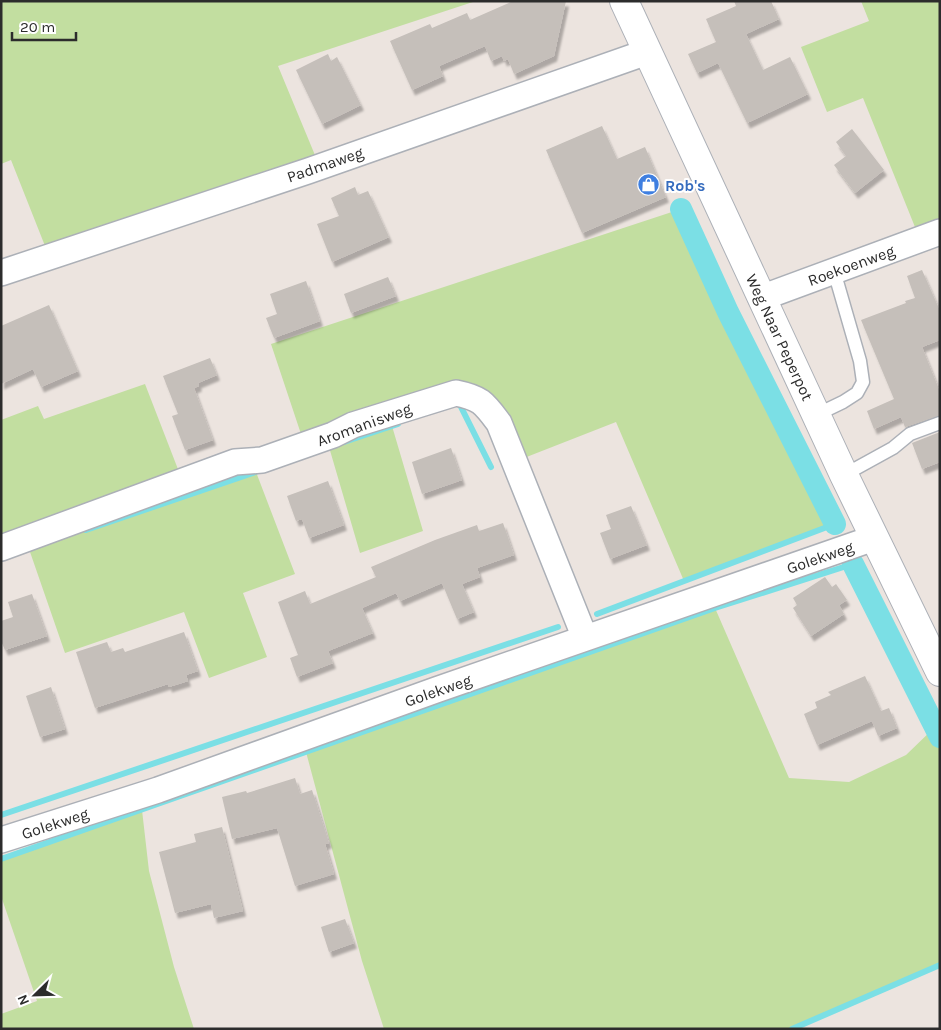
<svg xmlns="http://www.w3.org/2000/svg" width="941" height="1030" font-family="Karla,sans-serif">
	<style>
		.green { fill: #c2dea0 }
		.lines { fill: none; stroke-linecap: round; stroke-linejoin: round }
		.stream { stroke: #7bdfe5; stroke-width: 6 }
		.canal { stroke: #7bdfe5; stroke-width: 22 }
		.building { fill: #c5bfba; filter: url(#shadow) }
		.lane-casing { stroke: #acb0b7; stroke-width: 15 }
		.street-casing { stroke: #acb0b7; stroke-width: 28 }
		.secondary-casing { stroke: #acb0b7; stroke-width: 30 }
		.lane { stroke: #fff; stroke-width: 12 }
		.street { stroke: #fff; stroke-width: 25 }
		.secondary { stroke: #fff; stroke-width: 28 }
		.labels { text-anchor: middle; stroke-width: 4; stroke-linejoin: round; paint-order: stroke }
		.street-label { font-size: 16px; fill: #2c2c2c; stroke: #fff }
		.shop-label { font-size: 16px; font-weight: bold; fill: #366cbe; stroke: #fff; text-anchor: start }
	</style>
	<defs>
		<filter id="shadow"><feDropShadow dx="3" dy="5.5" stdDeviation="1" flood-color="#0004"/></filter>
	</defs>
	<rect width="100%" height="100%" fill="#ece4df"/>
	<path class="green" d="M 1,1 L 476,1 L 278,66 L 317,160 L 47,251 L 11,160 L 1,164 Z
		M 861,1 L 940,1 L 940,223 L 917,232 L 863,98 L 827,112 L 801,47 L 869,21 Z
		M 681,209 L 728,312 L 835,524 L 684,581 L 616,422 L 524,458 L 474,391 L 303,440 L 271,344 Z
		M 145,384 L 181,477 L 1,541 L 1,420 L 38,406 L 44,419 Z
		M 392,426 L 423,531 L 360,553 L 329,447 Z
		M 256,472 L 295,574 L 243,593 L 267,657 L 209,678 L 184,612 L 65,653 L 29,549 Z
		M 715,608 L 789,778 L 849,782 L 906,755 L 935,727 L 940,737 L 940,965 L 792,1029 L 384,1029 L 362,961 L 306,752 Z
		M 142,810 L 149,871 L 174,967 L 194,1029 L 1,1029 L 1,1014 L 37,1001 L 1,896 L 1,859 Z"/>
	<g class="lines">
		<path class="stream" d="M 457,403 L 459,403 L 491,467
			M 344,442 L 398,424
			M 86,530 L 261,470
			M 597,614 L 835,524
			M 1,815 L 558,627
			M 1,859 L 715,608 L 853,564
			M 792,1029 L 940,965"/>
		<path class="canal" d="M 681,209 L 728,312 L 835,524
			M 853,564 L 940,737"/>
	</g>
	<path class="building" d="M 513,1 L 566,1 L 554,56 L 514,74 L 508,59 L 504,61 L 502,56 L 491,61 L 485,46 L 439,66 L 443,76 L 412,90 L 390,41 L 430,24 L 432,28 L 467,13 L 470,20 Z
		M 734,1 L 771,1 L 779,19 L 746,34 L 763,70 L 790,57 L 808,94 L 747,123 L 718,63 L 697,73 L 688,54 L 716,42 L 706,19 L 736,6 Z
		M 328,54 L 331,61 L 337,57 L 361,105 L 322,124 L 296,70 Z
		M 602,126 L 617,159 L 645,147 L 666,197 L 582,233 L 546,150 Z
		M 852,129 L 884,170 L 855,193 L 834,165 L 846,156 L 836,142 Z
		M 355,187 L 358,195 L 368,191 L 389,237 L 332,262 L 317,224 L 339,216 L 331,198 Z
		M 922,270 L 940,311 L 940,340 L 922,347 L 940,392 L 940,415 L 905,427 L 901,417 L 874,429 L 867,411 L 894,399 L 861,320 L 906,303 L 905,301 L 915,298 L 907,276 Z
		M 388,277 L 396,296 L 351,313 L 344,294 Z
		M 306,281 L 320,321 L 274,338 L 266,318 L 277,314 L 270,294 Z
		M 49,305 L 78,371 L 41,387 L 33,369 L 1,384 L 1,326 Z
		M 210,358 L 217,375 L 198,383 L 199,386 L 194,388 L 213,440 L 185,450 L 172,416 L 178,414 L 163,376 Z
		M 940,432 L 940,462 L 922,469 L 912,443 Z
		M 451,448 L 462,480 L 422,494 L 412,462 Z
		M 328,481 L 344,525 L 309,538 L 302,519 L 296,521 L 287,496 Z
		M 631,506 L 647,545 L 610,559 L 600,533 L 611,529 L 606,515 Z
		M 503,523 L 514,555 L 477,568 L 480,577 L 462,584 L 474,612 L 457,619 L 442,583 L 400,601 L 396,593 L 362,608 L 373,633 L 328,651 L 333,663 L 297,677 L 290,658 L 298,655 L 278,602 L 305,591 L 310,604 L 376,577 L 371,567 L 435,540 L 477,525 L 479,531 Z
		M 825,577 L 832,587 L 836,584 L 847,600 L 839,605 L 844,614 L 811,636 L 793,608 L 797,605 L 793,598 Z
		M 32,594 L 47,636 L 5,650 L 1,641 L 1,621 L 13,617 L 8,602 Z
		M 184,632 L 198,671 L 186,675 L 188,681 L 169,687 L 168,684 L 95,708 L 76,652 L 107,642 L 111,652 L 123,648 L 125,652 Z
		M 865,676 L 881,711 L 889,708 L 897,728 L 878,736 L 872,721 L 817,745 L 804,714 L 817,708 L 815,702 L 831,695 L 828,692 Z
		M 51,687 L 65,729 L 40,737 L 26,696 Z
		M 295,778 L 300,794 L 312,790 L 329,843 L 325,844 L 334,874 L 295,886 L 277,828 L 232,839 L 222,797 L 246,791 L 247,793 Z
		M 222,827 L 243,911 L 214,918 L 211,904 L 175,913 L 159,852 L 196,842 L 194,834 Z
		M 345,919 L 354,943 L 329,952 L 321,927 Z"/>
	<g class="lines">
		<defs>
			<path id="lane" d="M 816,415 L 843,402 L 857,393 L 863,382 L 860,361 L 834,271
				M 844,475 L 893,448 L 910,434 L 940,423"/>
			<path id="street" d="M 1,273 L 308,171 L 647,52
				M 761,298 L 940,232
				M 1,548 L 235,462 L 262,460 L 333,435 L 353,425 L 456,393 C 481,398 484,403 499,423 L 585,638
				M 1,840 L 158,790 L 436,690 L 874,538"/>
			<path id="secondary" d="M 624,1 L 844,475 L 940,672"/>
		</defs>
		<use href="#lane" class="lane-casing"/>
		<use href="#street" class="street-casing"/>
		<use href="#secondary" class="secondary-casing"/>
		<use href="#lane" class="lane"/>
		<use href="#street" class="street"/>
		<use href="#secondary" class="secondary"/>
	</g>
	<defs>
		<symbol id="shop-disc" viewBox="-11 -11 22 22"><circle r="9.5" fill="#3f7fe0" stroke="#fff"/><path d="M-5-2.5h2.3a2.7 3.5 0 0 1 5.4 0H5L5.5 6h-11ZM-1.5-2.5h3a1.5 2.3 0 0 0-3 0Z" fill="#fff"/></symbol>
	</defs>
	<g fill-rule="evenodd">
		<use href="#shop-disc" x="636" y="172" width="25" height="25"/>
	</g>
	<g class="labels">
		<g class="street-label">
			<text transform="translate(325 164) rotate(-19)" y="6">Padmaweg</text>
			<text transform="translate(851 265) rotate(-20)" y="6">Roekoenweg</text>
			<text transform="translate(780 337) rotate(65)" y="6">Weg Naar Peperpot</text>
			<text transform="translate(364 424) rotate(-20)" y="6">Aromanisweg</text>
			<text transform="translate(820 557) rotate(-19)" y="6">Golekweg</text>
			<text transform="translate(438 690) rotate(-19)" y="6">Golekweg</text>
			<text transform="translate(55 823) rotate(-18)" y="6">Golekweg</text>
		</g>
		<g class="shop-label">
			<text x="665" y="191">Rob's</text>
		</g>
	</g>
	<rect width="941" height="1030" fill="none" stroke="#2c2c2c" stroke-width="5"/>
	<g transform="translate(35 995) rotate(247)" stroke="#ffffff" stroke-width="4" paint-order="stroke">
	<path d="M0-4L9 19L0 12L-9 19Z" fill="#2c2c2c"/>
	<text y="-8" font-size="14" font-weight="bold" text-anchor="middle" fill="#2c2c2c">N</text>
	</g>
	<path d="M12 32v8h64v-8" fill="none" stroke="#2c2c2c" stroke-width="2.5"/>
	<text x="20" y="32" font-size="15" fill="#2c2c2c" stroke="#ffffff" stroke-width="4" paint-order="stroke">20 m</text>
</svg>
